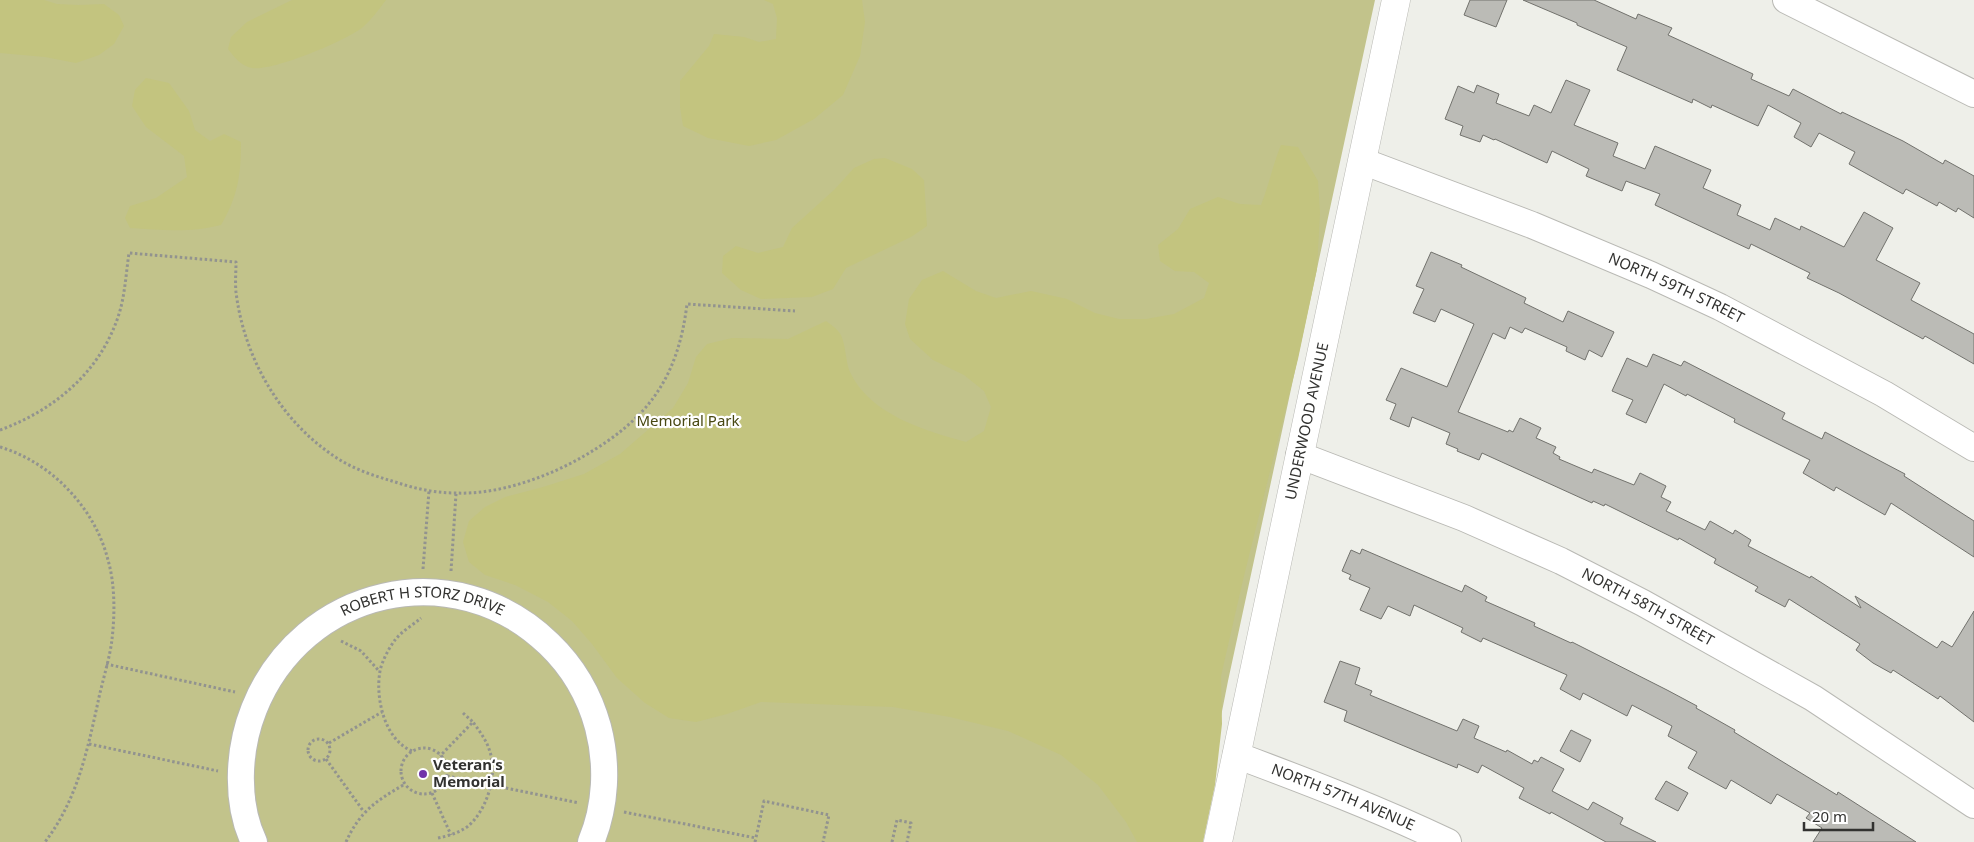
<svg xmlns="http://www.w3.org/2000/svg" width="1974" height="842" font-family="'Noto Sans',sans-serif">
	<style>
		.green { fill: #c2c38b }
		.forest { fill: #c3c47f }
		.building { fill: #bbbbb6; stroke: #72726d }
		.lines { fill: none; stroke-linecap: round; stroke-linejoin: round }
		.minor-casing { stroke: #b9b9b4; stroke-width: 28 }
		.secondary-casing { stroke: #b9b9b4; stroke-width: 29 }
		.path { stroke: #92938f; stroke-width: 3; stroke-dasharray: 2.5 2.5; stroke-linecap: butt }
		.minor { stroke: #fff; stroke-width: 26 }
		.secondary { stroke: #fff; stroke-width: 28 }
		.poi-dot { fill: #7133a9; stroke: #fff; stroke-width: 2 }
		.labels { text-anchor: middle; stroke-width: 4.5; stroke-linejoin: round; paint-order: stroke }
		.street-label { font-size: 15px; fill: #323230; stroke: #fff }
		.park-label { font-size: 15px; fill: #484813; stroke: #fff }
		.poi-label { font-size: 15px; font-weight: bold; fill: #323230; stroke: #fff; text-anchor: start }
	</style>
	<rect width="100%" height="100%" fill="#eeefe9"/>
	<path class="green" d="M 0,0 L 1375,0 L 1228,681 L 1196,842 L 0,842 Z"/>
	<path class="forest" d="M 0,0 L 44,0 L 57,4 L 79,5 L 104,4 L 119,15 L 124,26 L 114,44 L 99,55 L 76,63 L 45,57 L 0,53 Z
		M 292,0 L 386,0 C 379,9 372,19 363,27 C 348,40 271,72 252,68 C 241,66 234,57 228,49 L 231,37 L 247,22 Z
		M 764,0 L 862,0 L 865,22 L 860,56 L 843,95 L 814,119 L 776,140 L 749,146 L 708,138 L 683,126 L 680,107 L 680,81 L 709,46 L 714,34 L 744,37 L 759,42 L 776,39 L 777,18 L 773,4 Z
		M 146,78 L 169,83 L 189,111 L 195,130 L 210,141 L 224,134 L 241,142 C 241,175 238,196 221,225 C 189,233 162,230 130,228 L 125,218 L 130,206 L 156,198 L 187,177 L 184,156 L 146,127 L 132,106 L 135,90 Z
		M 1281,145 L 1298,147 L 1318,181 L 1320,213 L 1317,269 L 1298,359 L 1243,580 L 1221,676 L 1222,724 L 1215,785 L 1203,842 L 1137,842 L 1126,822 L 1098,785 L 1061,755 L 1008,731 L 950,717 L 893,707 L 761,702 L 727,714 L 696,722 L 669,718 L 645,703 L 617,678 L 592,644 L 572,621 L 548,602 L 515,585 L 485,575 L 469,562 L 463,542 L 469,521 L 485,507 L 505,497 L 543,487 L 584,474 L 620,454 L 673,408 L 688,383 L 696,357 L 707,344 L 732,338 L 788,339 L 826,321 C 830,324 835,327 838,331 C 846,339 845,361 850,372 C 869,414 925,431 966,442 L 984,431 L 991,407 L 984,391 L 964,375 L 933,360 L 910,339 L 905,324 L 909,299 L 922,280 L 943,271 L 976,291 L 996,298 L 1031,291 L 1067,299 L 1095,313 L 1119,319 L 1146,319 L 1174,314 L 1204,298 L 1209,283 L 1194,272 L 1175,271 L 1160,261 L 1158,245 L 1178,229 L 1190,209 L 1218,197 L 1240,204 L 1261,205 C 1269,185 1273,164 1281,145 Z
		M 885,158 L 912,169 L 924,180 L 927,226 L 911,237 L 846,268 L 833,289 L 812,297 L 761,299 L 741,290 L 722,273 L 723,256 L 736,246 L 758,253 L 783,247 L 792,228 L 835,189 L 854,168 L 874,159 Z"/>
	<path class="building" d="M 1470,0 L 1507,0 L 1496,27 L 1464,15 Z
		M 1523,0 L 1594,0 L 1636,19 L 1638,14 L 1672,28 L 1668,35 L 1753,74 L 1751,79 L 1789,96 L 1793,89 L 1841,114 L 1842,112 L 1903,141 L 1943,164 L 1945,160 L 1974,176 L 1974,218 L 1958,208 L 1956,212 L 1939,202 L 1937,206 L 1906,189 L 1903,194 L 1849,164 L 1855,152 L 1819,133 L 1811,147 L 1794,137 L 1801,123 L 1768,105 L 1758,126 L 1712,105 L 1711,108 L 1693,99 L 1692,103 L 1617,70 L 1627,47 L 1577,25 L 1577,23 Z
		M 1566,80 L 1590,90 L 1574,125 L 1618,143 L 1613,156 L 1645,169 L 1655,146 L 1711,170 L 1703,188 L 1741,205 L 1737,215 L 1770,230 L 1775,218 L 1800,230 L 1801,226 L 1844,247 L 1864,212 L 1893,228 L 1876,260 L 1920,283 L 1911,300 L 1974,334 L 1974,364 L 1925,336 L 1923,339 L 1839,293 L 1807,278 L 1810,273 L 1751,244 L 1749,249 L 1655,205 L 1660,194 L 1626,181 L 1622,191 L 1586,176 L 1589,169 L 1552,151 L 1547,163 L 1495,139 L 1494,140 L 1483,135 L 1480,142 L 1460,135 L 1463,126 L 1445,119 L 1458,86 L 1474,93 L 1477,85 L 1499,94 L 1496,103 L 1529,116 L 1534,105 L 1551,113 Z
		M 1431,252 L 1462,265 L 1461,267 L 1526,298 L 1524,303 L 1563,322 L 1568,311 L 1614,332 L 1602,357 L 1589,350 L 1585,360 L 1566,351 L 1567,347 L 1525,328 L 1522,333 L 1510,327 L 1505,339 L 1493,333 L 1458,412 L 1508,432 L 1509,430 L 1513,432 L 1520,418 L 1541,428 L 1536,438 L 1556,447 L 1553,453 L 1560,457 L 1559,459 L 1592,473 L 1594,469 L 1634,485 L 1640,473 L 1666,486 L 1661,497 L 1671,502 L 1666,511 L 1705,530 L 1710,521 L 1733,534 L 1735,530 L 1751,540 L 1748,546 L 1810,578 L 1811,576 L 1861,608 L 1855,596 L 1937,648 L 1942,641 L 1952,647 L 1974,611 L 1974,722 L 1940,696 L 1938,699 L 1893,670 L 1891,673 L 1873,663 L 1856,650 L 1860,644 L 1789,599 L 1785,607 L 1755,591 L 1758,587 L 1714,563 L 1716,559 L 1679,538 L 1678,540 L 1605,504 L 1604,506 L 1593,501 L 1592,503 L 1482,453 L 1479,460 L 1457,451 L 1458,449 L 1446,444 L 1450,433 L 1412,417 L 1409,427 L 1390,419 L 1396,404 L 1386,400 L 1401,368 L 1447,387 L 1474,324 L 1441,309 L 1435,322 L 1413,313 L 1424,289 L 1416,286 Z
		M 1653,354 L 1681,366 L 1684,361 L 1785,413 L 1782,419 L 1822,439 L 1825,432 L 1905,474 L 1904,476 L 1974,521 L 1974,557 L 1891,503 L 1885,515 L 1836,487 L 1834,491 L 1803,473 L 1810,460 L 1734,422 L 1735,419 L 1687,394 L 1686,396 L 1664,384 L 1646,423 L 1626,414 L 1633,400 L 1612,391 L 1627,358 L 1647,367 Z
		M 1362,549 L 1462,592 L 1465,585 L 1487,597 L 1485,601 L 1535,623 L 1534,626 L 1571,643 L 1572,642 L 1667,690 L 1697,706 L 1696,708 L 1735,730 L 1734,732 L 1747,740 L 1837,795 L 1838,792 L 1916,842 L 1813,842 L 1822,828 L 1806,818 L 1810,813 L 1777,794 L 1771,804 L 1731,780 L 1726,789 L 1688,768 L 1697,752 L 1668,736 L 1672,726 L 1632,705 L 1627,716 L 1583,693 L 1580,700 L 1560,689 L 1567,675 L 1483,638 L 1481,642 L 1461,632 L 1463,628 L 1414,605 L 1410,616 L 1388,606 L 1381,619 L 1360,610 L 1370,588 L 1349,579 L 1351,575 L 1342,571 L 1351,550 L 1360,554 Z
		M 1340,661 L 1360,668 L 1355,684 L 1372,691 L 1370,695 L 1457,731 L 1463,719 L 1479,726 L 1474,738 L 1506,752 L 1507,750 L 1532,764 L 1534,760 L 1538,762 L 1541,757 L 1564,769 L 1552,791 L 1588,810 L 1593,802 L 1623,818 L 1620,824 L 1656,842 L 1606,842 L 1551,812 L 1550,814 L 1519,798 L 1524,788 L 1482,765 L 1478,773 L 1458,764 L 1457,768 L 1344,721 L 1347,711 L 1324,702 Z
		M 1571,730 L 1591,740 L 1580,762 L 1560,751 Z
		M 1666,781 L 1688,793 L 1678,811 L 1655,799 Z"/>
	<g class="lines">
		<defs>
			<g id="minor">
				<path d="M 1786,0 L 1974,94"/>
				<path id="s1" d="M 1362,161 L 1532,225 L 1651,275 L 1720,307 L 1884,394 L 1974,448"/>
				<path id="s2" d="M 1299,455 L 1464,518 L 1561,561 L 1643,603 L 1813,698 L 1974,805"/>
				<path id="s3" d="M 1236,755 C 1308,782 1379,809 1448,842"/>
				<path id="s4" d="M 254,842 C 235,802 238,749 254,709 C 302,588 454,552 549,644 C 573,667 589,694 598,727 C 608,765 606,806 591,842"/>
			</g>
			<g id="secondary">
				<path id="s5" d="M 1218,842 L 1396,0"/>
			</g>
		</defs>
		<use href="#minor" class="minor-casing"/>
		<use href="#secondary" class="secondary-casing"/>
		<path class="path" d="M 0,430 C 55,410 101,371 119,314 C 125,295 126,273 129,253 L 236,262 C 236,272 235,282 236,292 C 244,359 282,424 340,460 C 356,470 375,476 392,481 C 413,488 433,493 455,493 C 498,495 548,477 584,456 C 648,419 678,378 687,304 L 795,311
			M 0,447 C 51,462 95,508 108,560 C 115,584 115,614 112,639 C 110,658 102,682 98,702 C 87,752 77,800 45,842
			M 423,569 L 429,491
			M 451,571 L 456,494
			M 341,641 L 361,651 L 379,671
			M 106,664 L 235,692
			M 463,713 L 473,722
			M308 750a11 11 0 1 1 22 0a11 11 0 1 1-22 0Z
			M 329,743 L 382,712
			M 89,744 L 218,771
			M401 771a23 23 0 1 1 46 0a23 23 0 1 1-46 0Z
			M 412,751 C 385,740 375,699 380,671 C 382,661 389,648 395,640 C 402,631 413,625 421,618
			M 326,759 L 364,812
			M 447,776 L 579,803
			M 432,793 L 451,835
			M 624,812 L 756,838
			M 438,838 C 448,836 458,833 467,827 C 486,812 498,776 490,752 C 487,741 480,732 473,722 L 440,756
			M 346,842 C 360,811 376,801 405,784
			M 755,842 L 764,801 L 829,815 L 823,842
			M 892,842 L 897,820 L 911,823 L 907,842"/>
		<use href="#minor" class="minor"/>
		<use href="#secondary" class="secondary"/>
	</g>
	<circle class="poi-dot" cx="423" cy="774" r="5"/>
	<g class="labels">
		<g class="street-label">
			<text dy="5" stroke="none"><textPath href="#s1" startOffset="339">NORTH 59TH STREET</textPath></text>
			<text dy="5" stroke="none"><textPath href="#s5" startOffset="430">UNDERWOOD AVENUE</textPath></text>
			<text dy="5" stroke="none"><textPath href="#s2" startOffset="381">NORTH 58TH STREET</textPath></text>
			<text dy="5" stroke="none"><textPath href="#s4" startOffset="354">ROBERT H STORZ DRIVE</textPath></text>
			<text dy="5" stroke="none"><textPath href="#s3" startOffset="115">NORTH 57TH AVENUE</textPath></text>
		</g>
		<g class="park-label">
			<text x="688" y="426">Memorial Park</text>
		</g>
		<g class="poi-label">
			<text x="433" y="770">Veteranʻs<tspan x="433" dy="17">Memorial</tspan></text>
		</g>
	</g>
	<path d="M1804 822v8h69v-8" fill="none" stroke="#323230" stroke-width="2.5"/>
	<text x="1812" y="822" font-size="15" fill="#323230" stroke="#ffffff" stroke-width="4" paint-order="stroke">20 m</text>
</svg>
